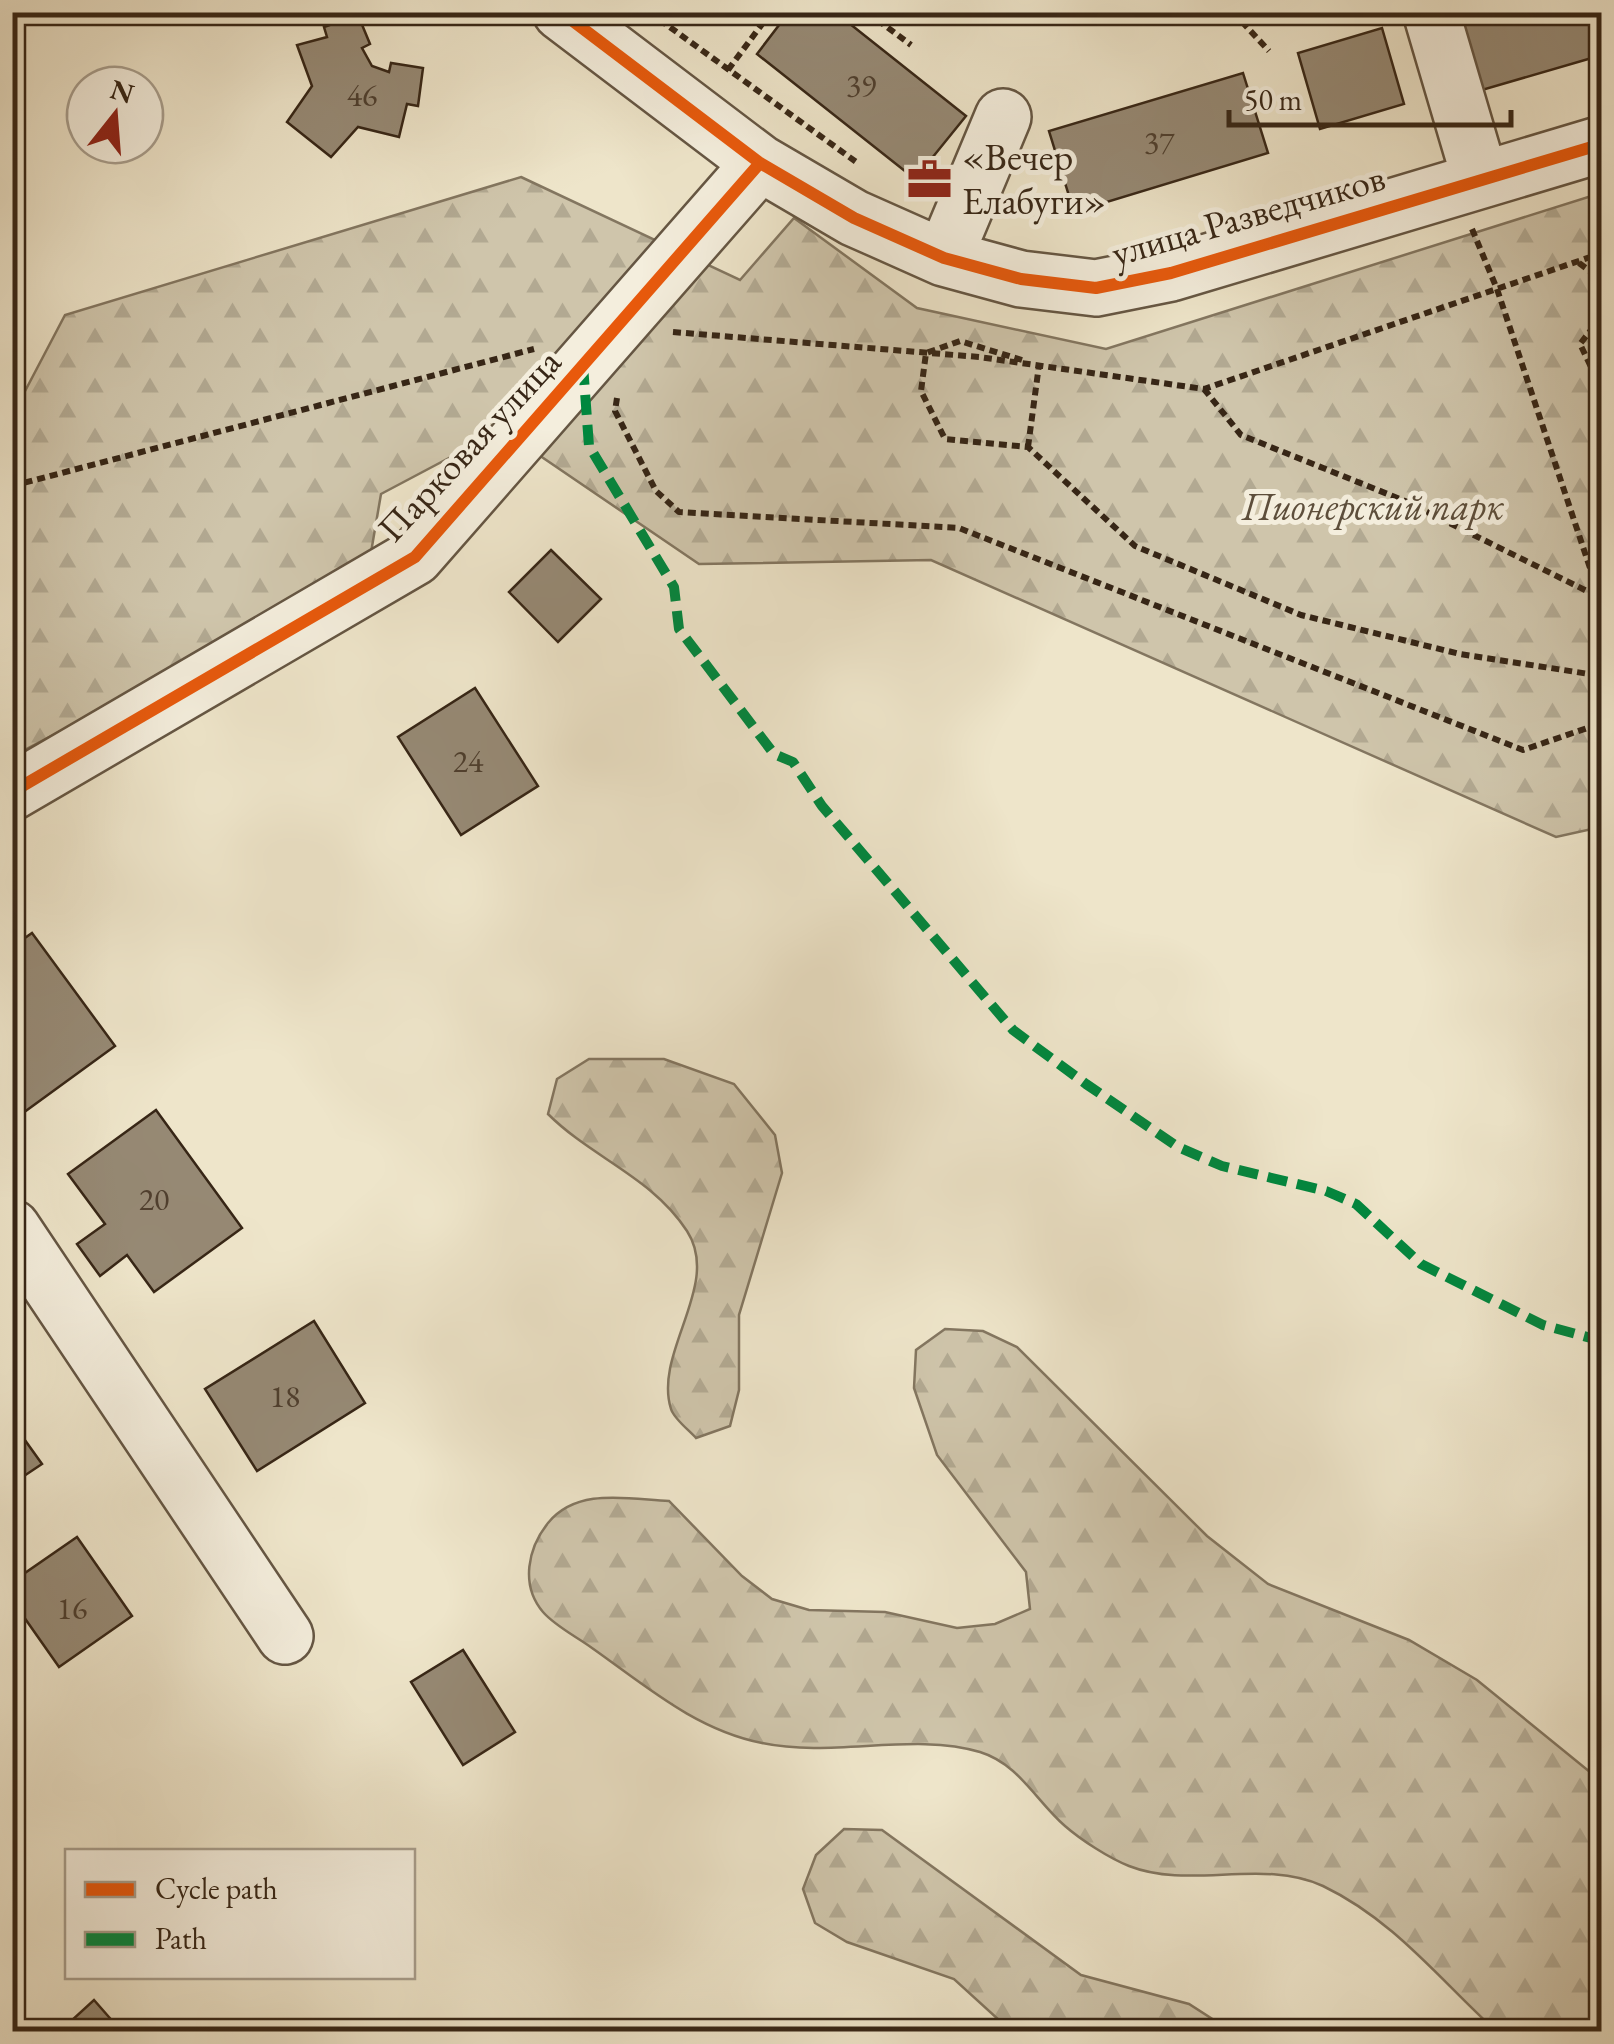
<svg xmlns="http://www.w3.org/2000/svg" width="1614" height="2044" font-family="'EB Garamond',serif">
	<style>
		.forest { fill: url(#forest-firs); stroke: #837660; stroke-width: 2.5 }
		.building { fill: #968974; stroke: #372616; stroke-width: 2.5 }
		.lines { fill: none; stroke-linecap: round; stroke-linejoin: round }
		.minor-casing { stroke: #655643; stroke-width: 60 }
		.path { stroke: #372616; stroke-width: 6; stroke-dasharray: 8 5; stroke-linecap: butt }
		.minor { stroke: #f4eedd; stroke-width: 55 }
		.quiet { stroke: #00873e; stroke-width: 10; stroke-dasharray: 20 10; stroke-linecap: butt }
		.cycleway-casing { stroke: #f4eedd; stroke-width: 19 }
		.cycleway { stroke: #e8590c; stroke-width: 12 }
		.labels { text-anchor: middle; stroke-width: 10; stroke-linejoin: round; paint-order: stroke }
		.number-label { font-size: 32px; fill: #4f3f2e }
		.poi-label { font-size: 38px; fill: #372616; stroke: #f4eedd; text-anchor: start }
		.street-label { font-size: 38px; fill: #372616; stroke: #f4eedd }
		.park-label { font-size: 38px; font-style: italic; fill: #5d4e3b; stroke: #f4eedd }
	</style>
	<defs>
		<pattern id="forest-firs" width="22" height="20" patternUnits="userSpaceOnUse" patternTransform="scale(2.5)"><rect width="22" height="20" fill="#cfc5ab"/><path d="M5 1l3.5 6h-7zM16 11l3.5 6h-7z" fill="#b2a992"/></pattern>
	</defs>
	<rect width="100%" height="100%" fill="#eee5ca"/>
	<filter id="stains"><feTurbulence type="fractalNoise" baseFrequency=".002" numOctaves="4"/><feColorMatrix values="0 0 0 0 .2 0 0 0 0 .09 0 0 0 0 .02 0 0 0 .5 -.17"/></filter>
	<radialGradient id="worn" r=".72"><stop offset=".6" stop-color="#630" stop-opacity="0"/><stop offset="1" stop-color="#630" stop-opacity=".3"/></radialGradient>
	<path class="forest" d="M 521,177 L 740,280 L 794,218 L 917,308 L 1106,349 L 1601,193 L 1601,827 L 1556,837 L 931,560 L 699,564 L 502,430 L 381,494 L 368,570 L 13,756 L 13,414 L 65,315 Z
		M 589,1059 L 664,1059 L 734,1084 L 775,1135 L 782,1173 L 739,1315 L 739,1390 L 730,1426 L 696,1438 C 689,1430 674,1419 671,1409 C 653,1352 722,1285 687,1231 C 652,1177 592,1158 548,1114 L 557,1079 Z
		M 945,1329 L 983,1331 L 1017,1347 L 1207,1536 L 1268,1584 L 1409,1640 L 1477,1680 L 1601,1781 L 1601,2031 L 1496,2031 C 1440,1980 1394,1920 1323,1886 C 1262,1858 1190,1890 1129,1866 C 1109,1858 1081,1840 1065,1826 C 1036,1801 1019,1764 980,1752 C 914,1732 833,1758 762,1743 C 696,1730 646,1686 592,1648 C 577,1637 555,1626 543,1612 C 520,1585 528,1548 548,1523 C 577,1487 628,1499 669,1501 L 742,1576 L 772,1599 L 809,1610 L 885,1612 L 957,1628 L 995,1624 L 1030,1609 L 1026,1572 L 937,1455 L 914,1388 L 916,1350 Z
		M 844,1829 L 882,1830 L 1081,1975 L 1189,2004 L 1231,2031 L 1011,2031 L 954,1979 L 847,1942 L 815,1923 L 803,1889 L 816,1855 Z"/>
	<path class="building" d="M 789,12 L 835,12 L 966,116 L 915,179 L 757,54 Z
		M 1459,12 L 1602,12 L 1602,55 L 1482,90 Z
		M 358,15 L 370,44 L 362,48 L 372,66 L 389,72 L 391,63 L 423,68 L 418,106 L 407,104 L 399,137 L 358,127 L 331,157 L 287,122 L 312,86 L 297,45 L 327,37 L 324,27 Z
		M 1382,28 L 1404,104 L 1320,129 L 1298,53 Z
		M 1243,73 L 1268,153 L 1074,212 L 1049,131 Z
		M 551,550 L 601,599 L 558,642 L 509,592 Z
		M 475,688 L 538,786 L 461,835 L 398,737 Z
		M 32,933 L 115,1046 L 23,1113 L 12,1098 L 12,947 Z
		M 156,1110 L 242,1228 L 154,1292 L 127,1255 L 100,1276 L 77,1244 L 105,1224 L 68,1174 Z
		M 314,1321 L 365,1403 L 257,1471 L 205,1389 Z
		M 12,1422 L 42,1464 L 12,1484 Z
		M 77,1537 L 132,1616 L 59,1667 L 12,1600 L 12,1582 Z
		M 463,1650 L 515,1732 L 463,1765 L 411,1682 Z
		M 94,2000 L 122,2032 L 59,2032 Z"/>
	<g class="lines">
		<defs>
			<path id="minor" d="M 561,12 L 760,163 L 854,218 L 944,258 L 1021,279 L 1096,288 L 1171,273 L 1602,144
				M 1431,12 L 1480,178
				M 944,258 L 1003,117
				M 12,792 L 415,557 L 760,163
				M 12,1228 L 285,1636"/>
		</defs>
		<use href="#minor" class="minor-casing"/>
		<path class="path" d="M 649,12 L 859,164
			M 867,12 L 911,45
			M 1233,12 L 1269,51
			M 728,70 L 771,12
			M 1472,229 L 1497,289 L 1602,604
			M 1579,263 L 1602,280
			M 1602,316 L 1580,344 L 1602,390
			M 673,332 L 979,357 L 1204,389 L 1602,253
			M 1022,360 L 960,341 L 926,353 L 921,391 L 945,439 L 1028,447 L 1135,546 L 1301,615 L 1460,654 L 1602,676
			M 1204,389 L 1241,435 L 1405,501 L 1599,597
			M 617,398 L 615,411 L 656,491 L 679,512 L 959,528 L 1523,750 L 1602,723
			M 1028,447 L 1039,365
			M 12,486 L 534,349"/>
		<use href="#minor" class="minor"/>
		<path class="quiet" d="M 583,365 L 589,446 L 674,587 L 679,629 L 774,754 L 793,762 L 822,806 L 1013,1030 L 1086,1084 L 1178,1147 L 1222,1166 L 1326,1191 L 1356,1204 L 1421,1264 L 1543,1325 L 1602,1341"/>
		<defs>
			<path id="cycleway" d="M 561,12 L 760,163 L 854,218 L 944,258 L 1021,279 L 1096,288 L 1171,273 L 1602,144
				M 12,792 L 415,557 L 760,163"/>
		</defs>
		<use href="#cycleway" class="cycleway-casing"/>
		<use href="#cycleway" class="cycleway"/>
	</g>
	<defs>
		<symbol id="office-bare" viewBox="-9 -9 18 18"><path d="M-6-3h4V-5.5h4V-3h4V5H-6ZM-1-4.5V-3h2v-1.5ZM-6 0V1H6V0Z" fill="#8f2418" stroke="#f4eedd" stroke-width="2.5" paint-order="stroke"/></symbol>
	</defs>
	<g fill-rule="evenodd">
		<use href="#office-bare" x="898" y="148" width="63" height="63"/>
	</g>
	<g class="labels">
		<g class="number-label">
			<text x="861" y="96">39</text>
			<text x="362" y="106">46</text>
			<text x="1159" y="153">37</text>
			<text x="468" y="772">24</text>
			<text x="154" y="1210">20</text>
			<text x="285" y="1407">18</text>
			<text x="72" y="1619">16</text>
		</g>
		<g class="poi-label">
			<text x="962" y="170">«Вечер<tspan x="962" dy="44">Елабуги»</tspan></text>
		</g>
		<g class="street-label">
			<text transform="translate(1248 215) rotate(-16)" y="13">улица Разведчиков</text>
			<text transform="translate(469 445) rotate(-47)" y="13">Парковая улица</text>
		</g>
		<g class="park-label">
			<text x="1373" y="519">Пионерский парк</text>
		</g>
	</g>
	<rect width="1614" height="2044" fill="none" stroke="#eee5ca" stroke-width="50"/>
	<rect x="15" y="15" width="1584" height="2014" fill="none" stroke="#372616" stroke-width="5"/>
	<rect x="25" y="25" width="1564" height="1994" fill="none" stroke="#372616" stroke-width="2.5"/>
	<rect x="65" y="1849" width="350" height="130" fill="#f4eedd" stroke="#a89e8d" stroke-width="2.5"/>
	<rect x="85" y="1882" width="50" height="15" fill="#e8590c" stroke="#a89e8d" stroke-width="2.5"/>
	<text x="155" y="1899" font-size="30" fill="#372616">Cycle path</text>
	<rect x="85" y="1932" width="50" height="15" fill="#00873e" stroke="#a89e8d" stroke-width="2.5"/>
	<text x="155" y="1949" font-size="30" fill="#372616">Path</text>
	<g transform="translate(115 115) rotate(17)"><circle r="48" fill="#f4eedd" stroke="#a89e8d" stroke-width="2.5"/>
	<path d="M0-8L18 38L0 25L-18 38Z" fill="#8f2418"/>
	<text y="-15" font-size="28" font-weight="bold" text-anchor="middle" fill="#372616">N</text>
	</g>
	<path d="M1229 110v15h282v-15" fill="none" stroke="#372616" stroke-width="5"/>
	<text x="1244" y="110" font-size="30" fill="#372616" stroke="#f4eedd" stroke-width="8" paint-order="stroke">50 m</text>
	<rect width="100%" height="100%" filter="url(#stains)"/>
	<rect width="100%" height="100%" fill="url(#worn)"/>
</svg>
